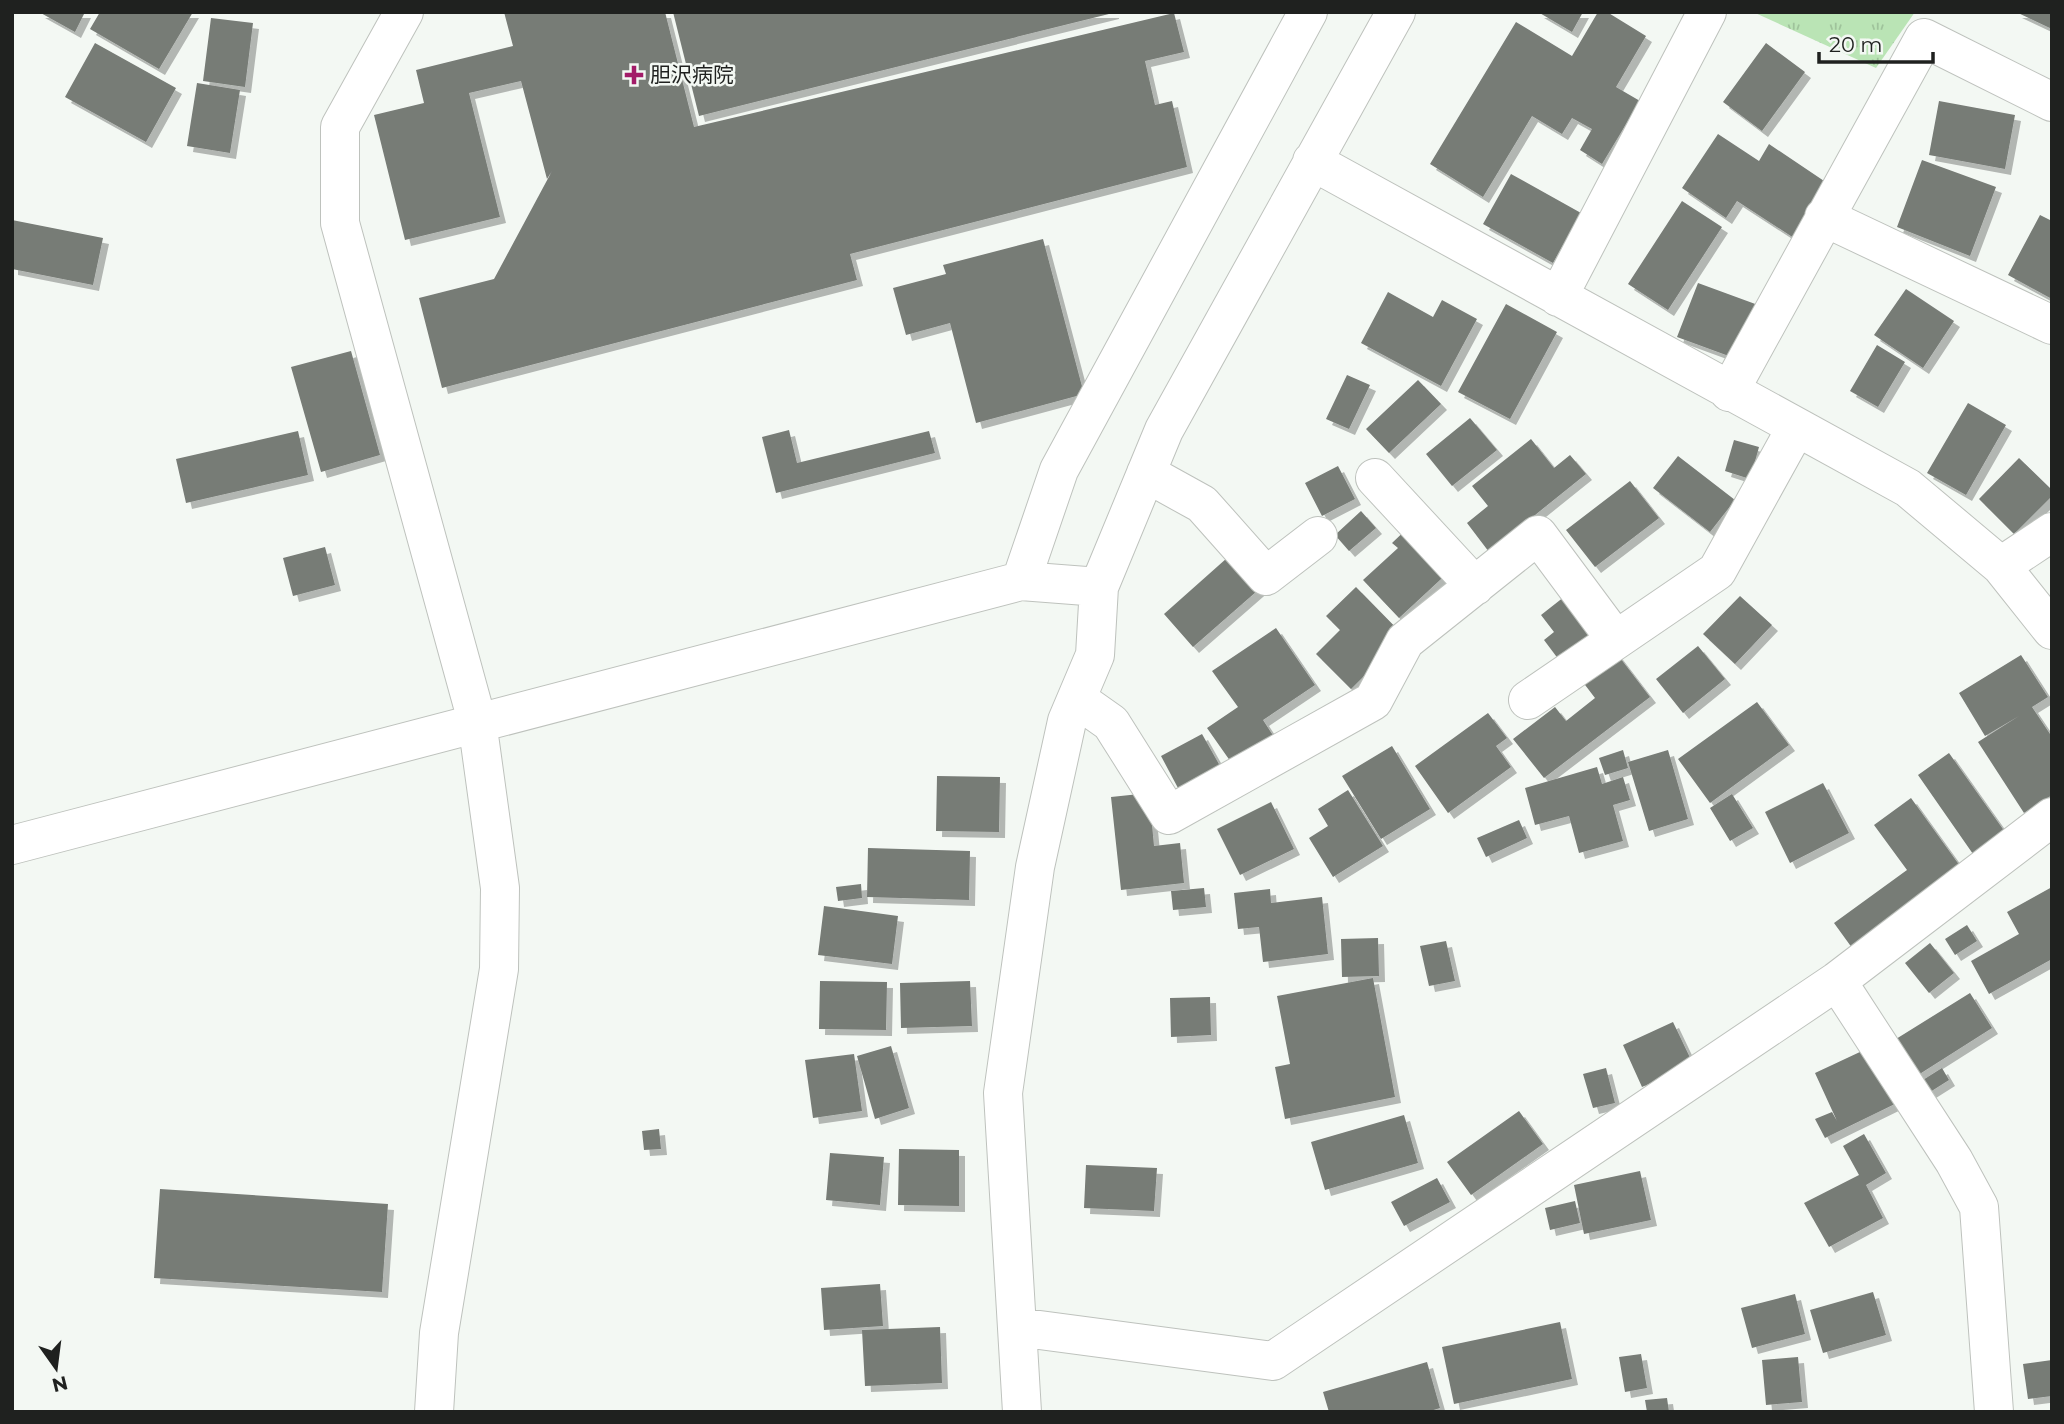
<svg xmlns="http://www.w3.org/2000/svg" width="2064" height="1424" font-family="Montserrat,'Noto Sans JP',sans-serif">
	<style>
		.park { fill: url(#park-tufts) }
		.building { fill: #777b76; filter: url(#shadow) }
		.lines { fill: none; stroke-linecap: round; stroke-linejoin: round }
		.minor-casing { stroke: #bec2bd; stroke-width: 40 }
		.minor { stroke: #fff; stroke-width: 38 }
		.poi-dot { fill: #a21b68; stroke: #f3f8f3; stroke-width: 2.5 }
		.labels { text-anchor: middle; stroke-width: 5; stroke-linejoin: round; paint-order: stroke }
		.poi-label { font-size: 21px; fill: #1f211f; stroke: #f3f8f3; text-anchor: start }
	</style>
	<defs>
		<pattern id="park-tufts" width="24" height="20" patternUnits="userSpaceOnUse" patternTransform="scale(1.75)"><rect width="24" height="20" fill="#bae4b5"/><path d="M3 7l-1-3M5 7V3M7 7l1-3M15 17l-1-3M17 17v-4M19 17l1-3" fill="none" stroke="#9fc39b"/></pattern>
		<filter id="shadow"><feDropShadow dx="6" dy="6" stdDeviation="0" flood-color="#0004"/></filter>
	</defs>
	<rect width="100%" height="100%" fill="#f3f8f3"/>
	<path class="park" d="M 1753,12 L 1915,12 L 1876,68 Z"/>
	<path class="building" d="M 39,12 L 85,12 L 75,32 Z
		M 100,12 L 193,12 L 159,69 L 90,29 Z
		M 504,12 L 665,12 L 694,127 L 1174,13 L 1184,52 L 1145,61 L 1155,105 L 1172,101 L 1187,167 L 850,254 L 857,280 L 442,388 L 419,298 L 494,279 L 552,171 L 547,179 L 521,81 L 469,93 L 500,217 L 405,240 L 374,115 L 424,103 L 416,70 L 513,46 Z
		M 673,12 L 1113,12 L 1113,13 L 699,116 Z
		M 1538,12 L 1583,12 L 1572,32 Z
		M 1598,12 L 1607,12 L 1646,36 L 1616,87 L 1640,101 L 1602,164 L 1580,150 L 1592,129 L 1572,118 L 1562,134 L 1532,116 L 1483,197 L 1430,164 L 1516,22 L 1572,56 Z
		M 2016,12 L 2052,12 L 2052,29 Z
		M 211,18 L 253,23 L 245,87 L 203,81 Z
		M 95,43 L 176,88 L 146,142 L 65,97 Z
		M 1766,43 L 1805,72 L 1762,131 L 1723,102 Z
		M 197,83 L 240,90 L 230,153 L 187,146 Z
		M 1939,101 L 2015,115 L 2005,169 L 1929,155 Z
		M 1718,134 L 1759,161 L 1769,144 L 1830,185 L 1794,238 L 1737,201 L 1726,218 L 1682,188 Z
		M 1922,160 L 1996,187 L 1970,256 L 1897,227 Z
		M 1511,174 L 1581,213 L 1553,263 L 1483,224 Z
		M 1682,201 L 1722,227 L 1668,310 L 1628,284 Z
		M 2040,215 L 2052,221 L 2052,299 L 2008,275 Z
		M 12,220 L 103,238 L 93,285 L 12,269 Z
		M 1043,239 L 1084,394 L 976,423 L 950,323 L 906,335 L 893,288 L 946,274 L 943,265 Z
		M 1698,283 L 1758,305 L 1737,359 L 1677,337 Z
		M 1906,289 L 1954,321 L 1923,368 L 1874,335 Z
		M 1388,292 L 1433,317 L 1442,300 L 1477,319 L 1441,386 L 1361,343 Z
		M 1506,304 L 1557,332 L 1510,419 L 1458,392 Z
		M 1877,345 L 1905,362 L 1878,407 L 1850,391 Z
		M 351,351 L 380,455 L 321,472 L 291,367 Z
		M 1347,375 L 1370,385 L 1349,429 L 1326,419 Z
		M 1418,380 L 1441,404 L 1389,453 L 1366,429 Z
		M 1968,403 L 2006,425 L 1966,495 L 1927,473 Z
		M 1470,418 L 1497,450 L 1452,486 L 1426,454 Z
		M 789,430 L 797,463 L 929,431 L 935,453 L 776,493 L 762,437 Z
		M 298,431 L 308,475 L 186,503 L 176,459 Z
		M 1531,439 L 1554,468 L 1570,455 L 1586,474 L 1489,552 L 1467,523 L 1488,506 L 1472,486 Z
		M 1734,440 L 1759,447 L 1750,479 L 1725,471 Z
		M 1678,456 L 1735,500 L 1710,532 L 1653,488 Z
		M 2019,458 L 2052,490 L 2052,496 L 2014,534 L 1979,499 Z
		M 1338,466 L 1355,499 L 1322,516 L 1305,483 Z
		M 1630,481 L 1659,518 L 1595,567 L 1566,530 Z
		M 1361,511 L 1376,528 L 1349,551 L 1335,535 Z
		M 1413,523 L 1454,567 L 1399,618 L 1363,580 L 1398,548 L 1392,543 Z
		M 325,547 L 335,585 L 293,596 L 283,558 Z
		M 1236,550 L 1265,584 L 1193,647 L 1164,614 Z
		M 1356,587 L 1404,636 L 1351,689 L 1316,654 L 1340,630 L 1326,616 Z
		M 1569,593 L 1601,635 L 1562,664 L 1544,640 L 1554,632 L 1541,615 Z
		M 1740,596 L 1772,625 L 1735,664 L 1703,634 Z
		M 1276,628 L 1315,685 L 1263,720 L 1274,737 L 1233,765 L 1207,728 L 1238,707 L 1212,671 Z
		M 1698,646 L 1725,679 L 1683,713 L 1656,679 Z
		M 1614,650 L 1650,697 L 1544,778 L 1513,739 L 1555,707 L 1566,721 L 1595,698 L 1579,677 Z
		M 2021,655 L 2048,697 L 2032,707 L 2052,737 L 2052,795 L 2024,813 L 1978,742 L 2019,716 L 1985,736 L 1959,693 Z
		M 1757,702 L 1789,745 L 1710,803 L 1678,759 Z
		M 1488,713 L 1507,738 L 1496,746 L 1511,767 L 1448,813 L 1415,766 Z
		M 1202,734 L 1220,766 L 1178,788 L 1161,756 Z
		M 1392,746 L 1430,809 L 1381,839 L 1342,776 Z
		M 1623,750 L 1628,768 L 1605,775 L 1599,758 Z
		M 1668,750 L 1688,819 L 1649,831 L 1628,762 Z
		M 1949,753 L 2005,832 L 1973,854 L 1918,775 Z
		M 1597,767 L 1602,784 L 1623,777 L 1630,800 L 1613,805 L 1623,841 L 1579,853 L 1569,816 L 1535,825 L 1525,788 Z
		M 937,776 L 1000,777 L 999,832 L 936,831 Z
		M 1823,783 L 1849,833 L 1790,863 L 1765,812 Z
		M 1348,790 L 1383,846 L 1333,877 L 1309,838 L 1328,826 L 1318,809 Z
		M 1149,793 L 1154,846 L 1180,843 L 1184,883 L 1121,890 L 1111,797 Z
		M 1732,794 L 1753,828 L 1730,841 L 1710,808 Z
		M 1911,798 L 1965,873 L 1855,952 L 1834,923 L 1907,870 L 1874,825 Z
		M 1271,802 L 1294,849 L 1240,875 L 1217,829 Z
		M 1519,820 L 1527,838 L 1486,857 L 1477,838 Z
		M 868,848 L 970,851 L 969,900 L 867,897 Z
		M 861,884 L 862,898 L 838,901 L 836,887 Z
		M 2052,887 L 2052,959 L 1989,994 L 1971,961 L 2019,934 L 2007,912 Z
		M 1204,888 L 1206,907 L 1173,910 L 1171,891 Z
		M 1270,889 L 1271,903 L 1322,897 L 1328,954 L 1263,962 L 1259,927 L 1238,929 L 1234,893 Z
		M 824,906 L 898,916 L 892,964 L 818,955 Z
		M 1967,925 L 1977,941 L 1955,955 L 1945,939 Z
		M 1378,938 L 1379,976 L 1342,977 L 1341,939 Z
		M 1446,941 L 1455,981 L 1429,986 L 1420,946 Z
		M 1930,943 L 1954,973 L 1929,993 L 1905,963 Z
		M 1373,978 L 1395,1097 L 1285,1119 L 1275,1067 L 1290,1064 L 1277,996 Z
		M 820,981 L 887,982 L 886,1030 L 819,1029 Z
		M 970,981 L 972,1026 L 901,1028 L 900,983 Z
		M 1970,993 L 1992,1028 L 1918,1075 L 1896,1039 Z
		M 1210,997 L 1211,1035 L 1171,1037 L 1170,998 Z
		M 1673,1022 L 1693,1064 L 1642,1087 L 1623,1045 Z
		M 1877,1044 L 1903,1100 L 1825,1138 L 1815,1119 L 1832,1112 L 1837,1121 L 1815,1073 Z
		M 891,1046 L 909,1108 L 875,1119 L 857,1056 Z
		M 854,1054 L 862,1111 L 813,1118 L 805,1060 Z
		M 1606,1068 L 1615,1103 L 1593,1108 L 1583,1074 Z
		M 1942,1068 L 1949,1080 L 1930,1092 L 1923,1080 Z
		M 1519,1111 L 1543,1144 L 1471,1195 L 1447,1162 Z
		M 1404,1115 L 1418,1163 L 1325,1190 L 1311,1142 Z
		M 659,1129 L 661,1149 L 644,1150 L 642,1131 Z
		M 1864,1134 L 1886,1173 L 1866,1185 L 1883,1218 L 1829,1247 L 1804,1203 L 1859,1175 L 1843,1146 Z
		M 899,1149 L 959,1150 L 959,1206 L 898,1205 Z
		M 830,1153 L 884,1157 L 880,1205 L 826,1200 Z
		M 1086,1165 L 1157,1168 L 1154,1211 L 1084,1208 Z
		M 1640,1171 L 1651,1220 L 1584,1234 L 1574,1185 Z
		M 1437,1178 L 1450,1202 L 1404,1226 L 1391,1202 Z
		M 160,1189 L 388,1204 L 382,1292 L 154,1278 Z
		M 1575,1201 L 1580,1223 L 1550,1230 L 1545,1208 Z
		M 880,1284 L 883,1326 L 824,1330 L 821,1288 Z
		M 1873,1292 L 1886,1335 L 1823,1353 L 1810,1310 Z
		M 1795,1294 L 1805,1334 L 1752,1348 L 1741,1308 Z
		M 1560,1322 L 1572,1379 L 1454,1404 L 1442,1347 Z
		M 940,1327 L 942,1383 L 865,1386 L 862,1330 Z
		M 1641,1354 L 1647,1388 L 1625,1392 L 1619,1357 Z
		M 1798,1357 L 1802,1402 L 1766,1405 L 1762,1360 Z
		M 2052,1360 L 2052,1396 L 2028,1399 L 2023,1364 Z
		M 1427,1362 L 1440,1408 L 1427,1412 L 1329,1412 L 1323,1392 Z
		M 1667,1398 L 1669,1412 L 1647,1412 L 1645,1400 Z"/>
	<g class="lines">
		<defs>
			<path id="minor" d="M 404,12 L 340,127 L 340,223 L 477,721 L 500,888 L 499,969 L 439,1333 L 434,1412
				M 1312,161 L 1908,488 L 2001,566 L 2052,630
				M 1824,217 L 2052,325
				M 1558,297 L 1707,12
				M 1729,392 L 1924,38 L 2052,102
				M 1146,473 L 1202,504 L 1266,576 L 1318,536
				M 1375,478 L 1475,586
				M 2001,566 L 2052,532
				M 1021,581 L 1059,470 L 1308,12
				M 1077,699 L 1111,723 L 1169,815 L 1373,701 L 1405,641 L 1538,535 L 1616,640
				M 1528,700 L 1717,571 L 1796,428
				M 12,845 L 1021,581 L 1099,587
				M 1837,981 L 1954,1161 L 1979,1207 L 1994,1412
				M 1017,1327 L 1273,1361 L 1837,981 L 2052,817
				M 1022,1412 L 1003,1093 L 1035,867 L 1067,721 L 1095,655 L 1099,587 L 1164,430 L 1396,12"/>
		</defs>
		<use href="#minor" class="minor-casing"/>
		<use href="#minor" class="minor"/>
	</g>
	<path class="poi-dot" d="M630.5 64.5h7v7h7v7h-7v7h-7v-7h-7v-7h7z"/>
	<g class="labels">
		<g class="poi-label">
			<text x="650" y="82">胆沢病院</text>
		</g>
	</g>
	<rect width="2064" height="1424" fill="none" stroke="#1f211f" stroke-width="28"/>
	<g transform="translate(56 1368) rotate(166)" stroke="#f3f8f3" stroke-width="5" paint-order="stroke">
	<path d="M0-5L12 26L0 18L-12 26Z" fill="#1f211f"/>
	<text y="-10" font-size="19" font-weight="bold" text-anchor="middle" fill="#1f211f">N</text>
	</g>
	<path d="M1819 52v10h114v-10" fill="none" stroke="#1f211f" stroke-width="3.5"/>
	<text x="1829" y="52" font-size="21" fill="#1f211f" stroke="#f3f8f3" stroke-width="5" paint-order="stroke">20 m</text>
</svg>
